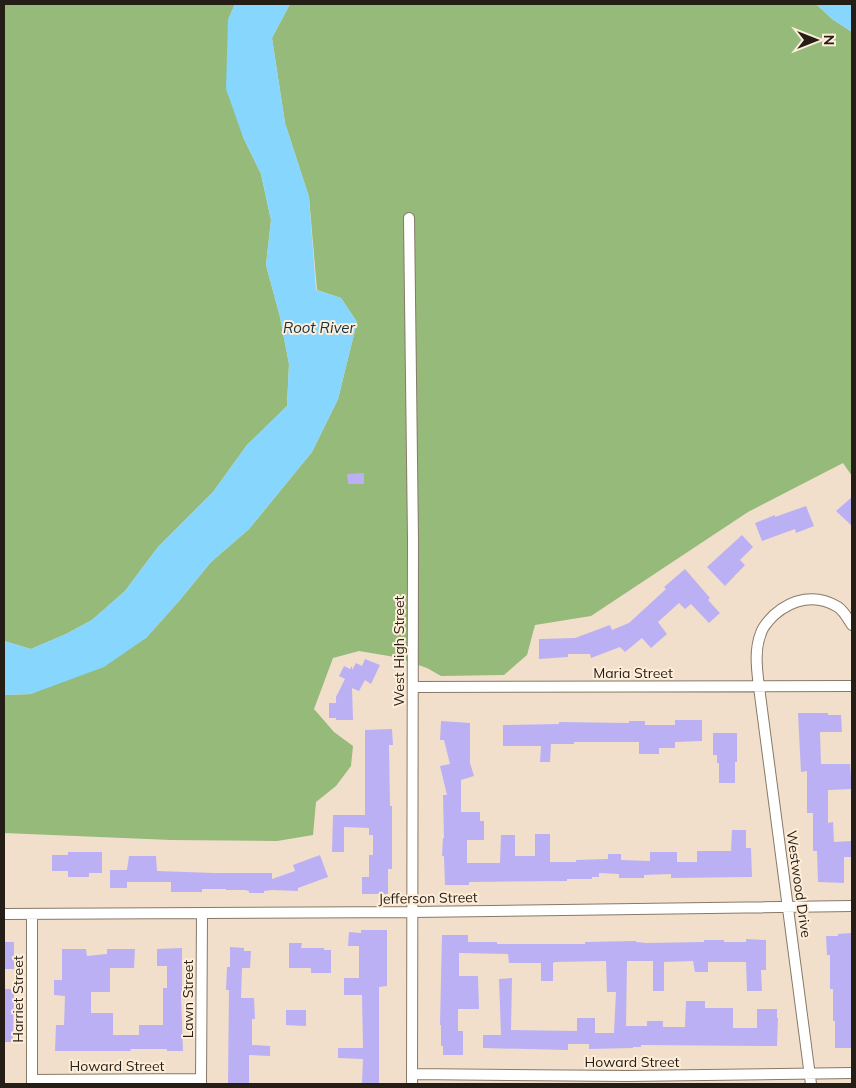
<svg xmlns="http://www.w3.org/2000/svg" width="856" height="1088" font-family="Mulish,sans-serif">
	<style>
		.forest { fill: #95ba7a }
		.water { fill: #87d6fe }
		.building { fill: #bbb0f4 }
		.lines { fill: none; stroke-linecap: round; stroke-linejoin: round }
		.minor-casing { stroke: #887967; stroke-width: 12 }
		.minor { stroke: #fff; stroke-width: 10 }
		.labels { text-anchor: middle; stroke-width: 4; stroke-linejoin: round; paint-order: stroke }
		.street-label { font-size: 14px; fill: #251e17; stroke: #feedd8 }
		.water-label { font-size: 15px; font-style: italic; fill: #103445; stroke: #feedd8 }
	</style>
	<rect width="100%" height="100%" fill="#f1dfcb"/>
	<path class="forest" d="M 4,4 L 235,4 L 228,20 L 243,137 L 261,174 L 271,220 L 266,265 L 280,317 L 289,364 L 287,406 L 247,445 L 213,492 L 158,547 L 125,591 L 92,620 L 66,634 L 31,649 L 4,641 Z
		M 290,4 L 816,4 L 832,19 L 852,32 L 852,476 L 843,463 L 748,512 L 591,616 L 535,625 L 527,655 L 504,675 L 441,676 L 427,668 L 395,657 L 359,651 L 333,658 L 314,709 L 334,732 L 353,746 L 351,766 L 336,786 L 316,802 L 313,835 L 277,841 L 171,840 L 4,833 L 4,695 L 31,694 L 146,638 L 179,601 L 211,562 L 249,529 L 312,452 L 338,399 L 357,322 L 341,298 L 317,290 L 309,197 L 285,123 L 272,38 Z"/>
	<path class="water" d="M 235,4 L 290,4 L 272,38 L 285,123 L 309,197 L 316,290 L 341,298 L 357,322 L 338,399 L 312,452 L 249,529 L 211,562 L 179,601 L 146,638 L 104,667 L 31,694 L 4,695 L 4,641 L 31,649 L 66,634 L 92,620 L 125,591 L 158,547 L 213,492 L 247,445 L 287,406 L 289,364 L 280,317 L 266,265 L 271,220 L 261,174 L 243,137 L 226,89 L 228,20 Z
		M 816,4 L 852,4 L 852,32 L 832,19 Z"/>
	<path class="building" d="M 364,473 L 364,484 L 348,484 L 347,474 Z
		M 852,497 L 852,526 L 836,511 Z
		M 806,506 L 814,526 L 796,533 L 795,529 L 762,541 L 755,523 L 775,515 L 775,517 Z
		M 742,535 L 753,547 L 740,560 L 745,565 L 725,586 L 707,567 Z
		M 685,569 L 710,598 L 708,600 L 720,613 L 709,623 L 691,604 L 685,609 L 679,603 L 658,622 L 667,634 L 651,648 L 642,638 L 625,652 L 620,647 L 591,658 L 590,654 L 568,654 L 568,657 L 539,659 L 539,639 L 575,638 L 610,625 L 612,630 L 629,623 L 666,589 L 664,587 Z
		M 365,659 L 380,665 L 371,684 L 365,680 L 359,691 L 352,688 L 353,720 L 336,720 L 336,718 L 329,718 L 329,703 L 336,703 L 336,697 L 345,679 L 339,676 L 344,666 L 350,669 L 352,666 L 352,670 L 356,663 L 362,666 Z
		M 798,713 L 828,713 L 828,715 L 841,715 L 842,732 L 820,732 L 821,764 L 850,764 L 852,789 L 828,790 L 828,823 L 833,822 L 834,842 L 852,841 L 852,857 L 844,857 L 844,883 L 818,882 L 817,851 L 813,851 L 813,813 L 807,813 L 807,771 L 801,772 Z
		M 675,720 L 702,720 L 702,741 L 675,742 L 675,748 L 659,748 L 659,754 L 639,754 L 639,742 L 574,742 L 574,744 L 551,744 L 550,762 L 540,762 L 541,746 L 503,746 L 503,725 L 559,724 L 559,722 L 629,723 L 629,721 L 645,721 L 645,725 L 675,725 Z
		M 441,721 L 470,723 L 470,763 L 474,776 L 461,780 L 461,812 L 480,812 L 480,821 L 484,821 L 484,840 L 467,840 L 467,863 L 500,863 L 501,835 L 515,835 L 515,856 L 535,856 L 535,834 L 550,834 L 550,862 L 576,862 L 576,860 L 608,859 L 608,854 L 621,854 L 621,860 L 650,861 L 650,852 L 677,852 L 677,862 L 697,862 L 697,851 L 731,851 L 732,830 L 746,830 L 746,848 L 751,848 L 752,877 L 671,878 L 671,874 L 644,875 L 644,878 L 619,878 L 619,874 L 599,873 L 599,877 L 592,877 L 592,879 L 567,879 L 567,881 L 469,882 L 469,885 L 445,885 L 444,856 L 442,856 L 443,838 L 444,838 L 443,795 L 447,795 L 440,766 L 450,764 L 444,740 L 440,740 Z
		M 392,729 L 393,745 L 389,745 L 390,806 L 392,806 L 392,869 L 388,869 L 388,894 L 362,894 L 362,877 L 369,877 L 369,855 L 373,855 L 373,835 L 369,835 L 369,828 L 344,827 L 344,852 L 332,852 L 333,815 L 365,815 L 365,730 Z
		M 713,733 L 737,733 L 737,762 L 735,762 L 735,783 L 719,783 L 719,763 L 717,763 L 717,755 L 713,755 Z
		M 68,852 L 102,852 L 102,873 L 89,873 L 89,877 L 68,877 L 68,871 L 52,871 L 52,855 L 68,855 Z
		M 320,855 L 328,877 L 298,888 L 298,891 L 272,890 L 264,891 L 264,893 L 249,893 L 249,891 L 245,890 L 226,890 L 226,889 L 202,889 L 202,892 L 171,892 L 171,882 L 127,882 L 127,888 L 110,888 L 110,870 L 127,870 L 129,856 L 156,856 L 157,871 L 214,873 L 272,873 L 272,879 L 295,871 L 293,865 Z
		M 361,930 L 387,930 L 387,986 L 379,987 L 379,1084 L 362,1084 L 363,1059 L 338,1058 L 338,1048 L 363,1048 L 362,995 L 344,995 L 344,978 L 359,978 L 359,946 L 348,946 L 349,932 L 361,933 Z
		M 852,933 L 852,1048 L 835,1048 L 835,1021 L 833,1021 L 833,989 L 830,989 L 830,955 L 827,955 L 826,936 L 838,936 L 838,934 Z
		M 442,935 L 468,935 L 468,942 L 497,942 L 497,944 L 585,944 L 585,942 L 636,941 L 636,942 L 647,943 L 704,942 L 704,940 L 724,940 L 724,942 L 746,942 L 746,939 L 766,940 L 766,970 L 761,970 L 762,991 L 747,991 L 746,962 L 708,962 L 708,972 L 695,972 L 693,961 L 664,962 L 664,991 L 653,991 L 653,961 L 627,961 L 626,1026 L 647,1026 L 647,1021 L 663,1021 L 663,1027 L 685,1027 L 686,1001 L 705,1001 L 705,1008 L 733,1008 L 733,1028 L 757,1028 L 757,1009 L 777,1009 L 777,1018 L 778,1018 L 777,1046 L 641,1045 L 641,1047 L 633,1047 L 633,1048 L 589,1049 L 589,1044 L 568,1044 L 568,1050 L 483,1048 L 483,1035 L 501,1035 L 499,979 L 512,978 L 511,1030 L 577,1031 L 577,1018 L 595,1018 L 595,1033 L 614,1033 L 616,992 L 607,992 L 606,961 L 555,962 L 553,963 L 553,981 L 541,981 L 541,963 L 509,963 L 508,954 L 459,953 L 459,976 L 478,976 L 479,1009 L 458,1009 L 458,1031 L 463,1031 L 463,1055 L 443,1055 L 443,1046 L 441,1046 L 441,1025 L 440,1025 Z
		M 4,942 L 14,942 L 14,969 L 4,969 Z
		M 289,943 L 302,943 L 301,948 L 324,948 L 324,950 L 331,950 L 331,973 L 311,973 L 311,968 L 289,968 Z
		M 230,947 L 244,948 L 244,951 L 251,951 L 250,968 L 242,968 L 241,998 L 254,998 L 255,1019 L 252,1019 L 252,1045 L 270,1046 L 270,1056 L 249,1055 L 249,1084 L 228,1084 L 229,990 L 226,990 L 227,967 L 230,967 Z
		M 182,948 L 182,996 L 181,996 L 183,1051 L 167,1051 L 167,1049 L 130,1049 L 131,1051 L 55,1051 L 56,1025 L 64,1025 L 65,996 L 54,995 L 54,980 L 62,980 L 62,949 L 86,949 L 87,956 L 107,954 L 107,949 L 135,949 L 134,968 L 110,968 L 110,992 L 91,992 L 91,1013 L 113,1013 L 113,1035 L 139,1035 L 139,1025 L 163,1025 L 163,988 L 167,988 L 167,966 L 157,966 L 157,949 Z
		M 4,989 L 14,989 L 13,1042 L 4,1042 Z
		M 286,1010 L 306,1010 L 306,1026 L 286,1025 Z"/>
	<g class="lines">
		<defs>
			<path id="minor" d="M 409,218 L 413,540 L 412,1084
				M 413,687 L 852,686
				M 4,914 L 412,912 L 852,906
				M 412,1074 L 627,1076 L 852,1073
				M 32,1080 L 201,1079
				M 32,1084 L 32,914
				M 201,1084 L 202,914
				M 811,1084 L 759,687 C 757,670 754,650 761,633 C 763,626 769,620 774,615 C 792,599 816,593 838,607 C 844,611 848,619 852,625"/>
		</defs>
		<use href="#minor" class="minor-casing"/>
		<use href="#minor" class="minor"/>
	</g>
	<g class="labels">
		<g class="street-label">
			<text transform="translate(399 651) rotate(-90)" y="5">West High Street</text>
			<text x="633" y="678">Maria Street</text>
			<text transform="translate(799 884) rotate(82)" y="5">Westwood Drive</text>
			<text transform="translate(428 898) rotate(-1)" y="5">Jefferson Street</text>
			<text transform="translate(18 999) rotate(-90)" y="5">Harriet Street</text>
			<text transform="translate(188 999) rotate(-90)" y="5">Lawn Street</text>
			<text x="632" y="1067">Howard Street</text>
			<text x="117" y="1071">Howard Street</text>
		</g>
		<g class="water-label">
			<text x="319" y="333">Root River</text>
		</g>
	</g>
	<rect width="856" height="1088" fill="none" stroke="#251e17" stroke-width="10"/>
	<g transform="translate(816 40) rotate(90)" stroke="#feedd8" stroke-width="4" paint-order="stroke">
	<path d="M0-4L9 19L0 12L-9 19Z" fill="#251e17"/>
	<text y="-8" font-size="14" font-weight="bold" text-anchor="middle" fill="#251e17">N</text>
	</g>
</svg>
